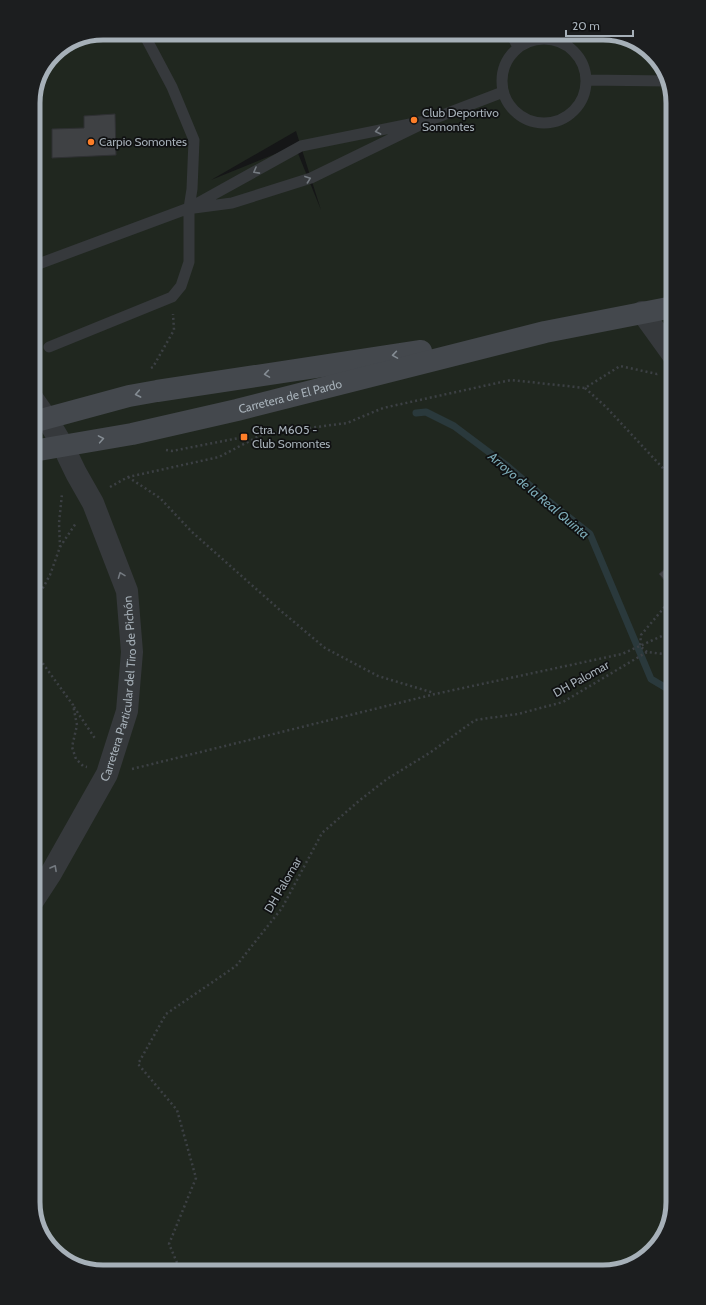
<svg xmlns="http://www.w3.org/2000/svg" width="706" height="1305" font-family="Cabin,sans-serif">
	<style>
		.green { fill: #20271f; fill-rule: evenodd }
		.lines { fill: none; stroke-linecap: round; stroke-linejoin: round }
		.stream { stroke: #2a393c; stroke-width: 7 }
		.building { fill: #3f4144; stroke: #2f3033 }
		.path { stroke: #3c4044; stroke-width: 2.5; stroke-dasharray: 2 3; stroke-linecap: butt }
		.lane { stroke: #36393c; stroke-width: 11 }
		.street { stroke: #36393c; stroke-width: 22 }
		.secondary { stroke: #44484d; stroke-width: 22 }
		.oneway { stroke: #747a80 }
		.oneway2 { stroke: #848c93 }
		.poi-dot { fill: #fd7e28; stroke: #101112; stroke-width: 1.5 }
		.labels { text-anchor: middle; stroke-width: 3.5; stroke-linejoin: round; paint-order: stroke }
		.poi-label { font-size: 12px; fill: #a6b0b8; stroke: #101112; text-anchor: start }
		.street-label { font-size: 12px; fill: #a6b0b8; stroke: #101112 }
		.water-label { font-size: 13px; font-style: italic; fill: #7ba9b5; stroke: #101112 }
		.rim { fill: none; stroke: #a6b0b8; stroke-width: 5 }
	</style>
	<rect width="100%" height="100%" fill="#151617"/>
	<path class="green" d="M 608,33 L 642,45 L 668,76 L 673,103 L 673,1203 L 661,1241 L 630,1267 L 603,1272 L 98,1272 L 64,1260 L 38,1229 L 33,1202 L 33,98 L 54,53 L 76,38 ZM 296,131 L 321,210 L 295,146 L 211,180 Z"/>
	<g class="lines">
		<path class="stream" d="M 416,413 L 426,412 L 454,426 L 506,465 L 542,496 L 590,534 L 651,679 L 673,692"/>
	</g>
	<path class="building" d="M 115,114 L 116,155 L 52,158 L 52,129 L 84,128 L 84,116 Z
		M 673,562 L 673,590 L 659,574 Z"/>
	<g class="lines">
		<path class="path" d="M 151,368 L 153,367 L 174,330 L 173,314
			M 585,388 L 606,407 L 673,479
			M 166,450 L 172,451 L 244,437
			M 128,477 L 160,498 L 192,532 L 281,611 L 325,648 L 378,676 L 434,693
			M 110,487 L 128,477 L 219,457 L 263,434 L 347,423 L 383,408 L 511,380 L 585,388 L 620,366 L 657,374 L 660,373
			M 60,547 L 76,523
			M 33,606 L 50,575 L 60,547 L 59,523 L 62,494
			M 33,652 L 36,654 L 73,705 L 77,725 L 72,747 L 76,759 L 83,766 L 87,767
			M 647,652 L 640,646 L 641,635 L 673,597
			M 74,707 L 96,740
			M 132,769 L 435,694 L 622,654 L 673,631
			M 181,1272 L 169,1244 L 196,1178 L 177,1110 L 138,1064 L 166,1014 L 236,966 L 282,908 L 322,833 L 360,800 L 387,779 L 431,752 L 475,720 L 518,714 L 563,702 L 647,652 L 673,655"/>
		<path class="lane" d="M 511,34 L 518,47
			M502 81a42 42 0 1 1 84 0a42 42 0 1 1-84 0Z
			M 565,44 L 571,34
			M 587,80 L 669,81
			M 194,208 L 232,203 L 311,178 L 430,120 L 503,92
			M 33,266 L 189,208 L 301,146 L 430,120
			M 49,347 L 172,297 L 181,286 L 189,262 L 189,208 L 192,189 L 194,140 L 172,87 L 146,38"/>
		<g class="street">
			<path d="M 642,312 L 673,355"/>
			<path id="s1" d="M 33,901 L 50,875 L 107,774 L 127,711 L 132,652 L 127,591 L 93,503 L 76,473 L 63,446 L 47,419 L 33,399"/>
		</g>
		<g class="secondary">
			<path d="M 33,422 L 129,396 L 157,391 L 421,351"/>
			<path id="s2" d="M 33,451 L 132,434 L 237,410 L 545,332 L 673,307"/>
		</g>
	</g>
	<defs><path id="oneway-chevron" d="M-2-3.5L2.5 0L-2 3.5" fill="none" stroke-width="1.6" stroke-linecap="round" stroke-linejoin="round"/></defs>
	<g class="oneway">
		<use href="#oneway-chevron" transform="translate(378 131) rotate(169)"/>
		<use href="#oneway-chevron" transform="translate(256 171) rotate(151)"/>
		<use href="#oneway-chevron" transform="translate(308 179) rotate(-20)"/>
		<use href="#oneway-chevron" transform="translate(121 575) rotate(-111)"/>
		<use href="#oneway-chevron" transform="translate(54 868) rotate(-61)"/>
	</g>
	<g class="oneway2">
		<use href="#oneway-chevron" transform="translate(395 355) rotate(171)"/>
		<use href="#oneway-chevron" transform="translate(267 374) rotate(171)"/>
		<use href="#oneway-chevron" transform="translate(138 394) rotate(169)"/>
		<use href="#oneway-chevron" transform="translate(101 439) rotate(-10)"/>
	</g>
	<g class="poi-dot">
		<circle cx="414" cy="120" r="4"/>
		<circle cx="91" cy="142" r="4"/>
		<rect x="240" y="433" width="8" height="8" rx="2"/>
	</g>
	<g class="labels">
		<g class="poi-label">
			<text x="422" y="117">Club Deportivo<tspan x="422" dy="14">Somontes</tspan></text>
			<text x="99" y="146">Carpio Somontes</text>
			<text x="252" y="434">Ctra. M605 -<tspan x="252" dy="14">Club Somontes</tspan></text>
		</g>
		<g class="street-label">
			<text dy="4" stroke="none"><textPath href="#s2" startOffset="263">Carretera de El Pardo</textPath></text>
			<text transform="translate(581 679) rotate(-29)" y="4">DH Palomar</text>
			<text dy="4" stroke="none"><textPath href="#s1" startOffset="234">Carretera Particular del Tiro de Pichón</textPath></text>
			<text transform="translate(283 885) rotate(-60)" y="4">DH Palomar</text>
		</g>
		<g class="water-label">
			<text transform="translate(539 495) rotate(40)" y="5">Arroyo de la Real Quinta</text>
		</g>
	</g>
	<path d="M0 0H706V1305H0ZM103 40H603A63 63 0 0 1 666 103V1202A63 63 0 0 1 603 1265H103A63 63 0 0 1 40 1202V103A63 63 0 0 1 103 40Z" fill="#1c1e1f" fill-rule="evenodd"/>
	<path class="rim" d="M103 40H603A63 63 0 0 1 666 103V1202A63 63 0 0 1 603 1265H103A63 63 0 0 1 40 1202V103A63 63 0 0 1 103 40Z"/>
	<path d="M566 30v6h67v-6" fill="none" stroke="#a6b0b8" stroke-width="2"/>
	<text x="572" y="30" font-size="12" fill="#a6b0b8" stroke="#101112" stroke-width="3" paint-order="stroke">20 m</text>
</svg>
